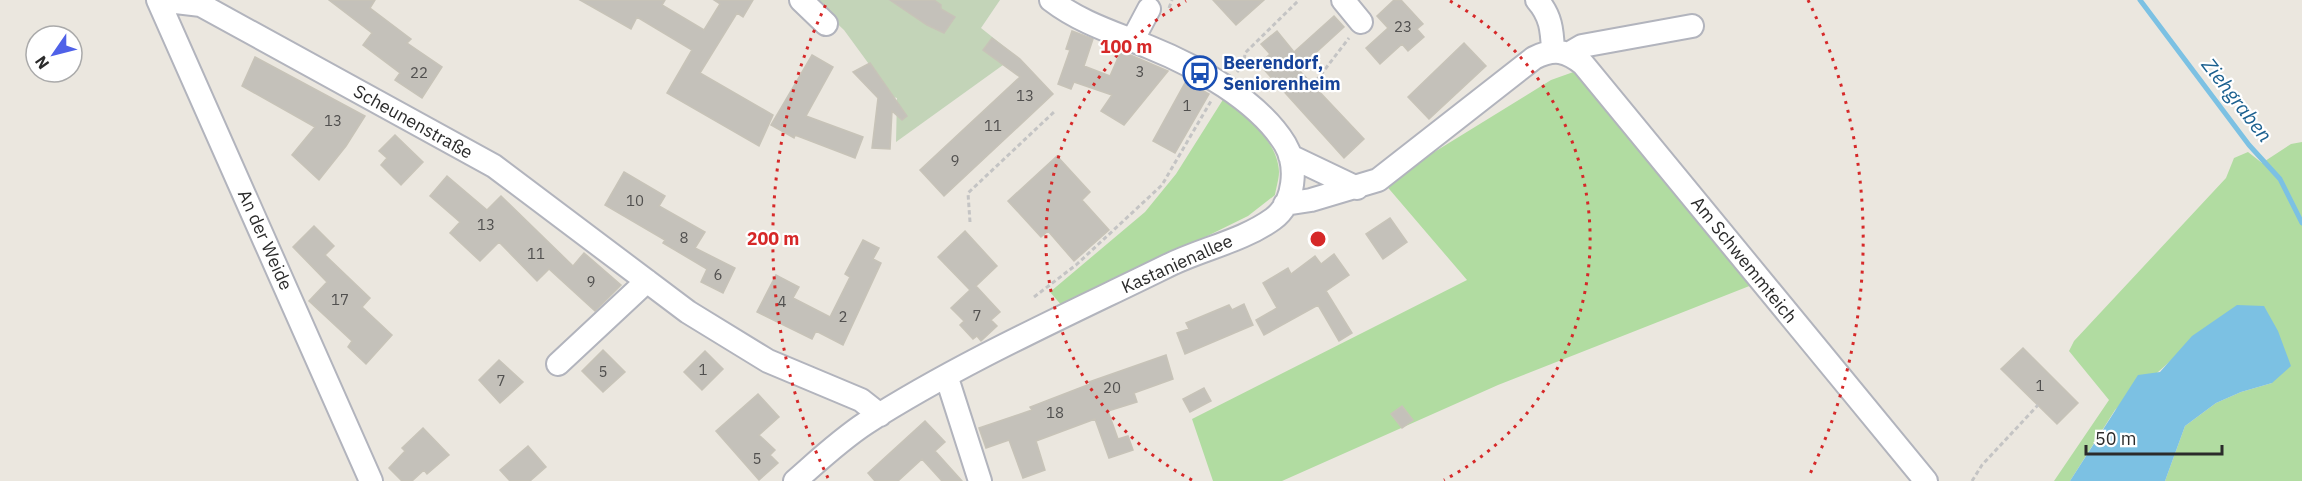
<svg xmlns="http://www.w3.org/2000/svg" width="2302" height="481" font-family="'IBM Plex Sans',sans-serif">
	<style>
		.green { fill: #b1dca1 }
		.cemetery { fill: #c3d4b8 }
		.water { fill: #7cc1e3 }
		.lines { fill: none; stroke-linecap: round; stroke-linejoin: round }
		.stream { stroke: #7cc1e3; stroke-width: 5 }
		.building { fill: #c4c1ba; stroke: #c7c3b8; stroke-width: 1.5 }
		.minor-casing { stroke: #b2b4bd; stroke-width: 26 }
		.path { stroke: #c4c4c4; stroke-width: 3; stroke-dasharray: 4.5 3; stroke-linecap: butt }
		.minor { stroke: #fff; stroke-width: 22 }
		.ring { fill: none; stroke: #d62828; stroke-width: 3; stroke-dasharray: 3 6 }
		.labels { text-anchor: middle; stroke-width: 4.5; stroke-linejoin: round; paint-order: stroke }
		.number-label { font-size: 15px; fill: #51504f }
		.transit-label { font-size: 18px; font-weight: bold; fill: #164399; stroke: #fff; text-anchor: start }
		.street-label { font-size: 18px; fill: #2b2b2b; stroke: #fff }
		.water-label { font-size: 20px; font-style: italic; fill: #1b608f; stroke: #fff }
		.centre { fill: #d62828; stroke: #fff; stroke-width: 3 }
		.ring-label { font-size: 18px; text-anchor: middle; font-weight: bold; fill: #d62828; stroke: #fff; stroke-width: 4.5; stroke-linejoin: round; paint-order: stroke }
	</style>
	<rect width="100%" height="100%" fill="#ebe7df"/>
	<path class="green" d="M 1579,70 L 1757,283 L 1498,385 L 1282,481 L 1213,481 L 1192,419 L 1467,280 L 1384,183 L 1551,80 Z
		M 1224,98 C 1245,117 1278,140 1279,172 C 1279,179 1276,188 1275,195 L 1248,216 L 1063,307 L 1050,292 L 1145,212 L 1176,174 Z
		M 2302,142 L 2302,481 L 2165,481 L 2185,426 L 2216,403 L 2241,392 L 2272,383 L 2175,357 L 2115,410 L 2070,481 L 2054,481 L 2109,400 L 2069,351 L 2074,341 L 2226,178 L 2234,158 L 2248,152 L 2262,163 L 2291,144 Z"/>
	<path class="cemetery" d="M 812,0 L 1000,0 L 981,28 L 1011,52 L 1003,65 L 896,142 L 897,98 L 893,97 L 844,30 Z"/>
	<path class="water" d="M 2237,305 L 2264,306 L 2278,331 L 2291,366 L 2272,383 L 2241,392 L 2216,403 L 2185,426 L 2165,481 L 2070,481 L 2138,375 L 2160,372 L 2192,336 Z"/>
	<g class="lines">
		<path class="stream" d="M 2140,0 L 2249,145 L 2280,179 L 2302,223"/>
	</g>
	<path class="building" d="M 329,0 L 375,0 L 370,8 L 411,39 L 407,43 L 442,67 L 422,98 L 395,80 L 400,73 L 363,45 L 372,33 Z
		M 580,0 L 665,0 L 662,5 L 704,30 L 720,4 L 714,0 L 753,0 L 743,17 L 737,13 L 700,73 L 773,115 L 759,146 L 667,93 L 692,50 L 637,17 L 631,29 Z
		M 890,0 L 934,0 L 941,5 L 941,9 L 955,17 L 944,33 L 927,25 Z
		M 1213,0 L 1264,0 L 1236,25 Z
		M 1394,0 L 1401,0 L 1423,24 L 1417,29 L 1424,37 L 1408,51 L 1402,44 L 1380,64 L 1366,48 L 1388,28 L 1377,16 Z
		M 1334,16 L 1344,27 L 1298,69 L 1364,139 L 1344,158 L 1259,64 L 1270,54 L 1261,44 L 1277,31 L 1294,52 Z
		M 1072,31 L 1093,39 L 1084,66 L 1110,76 L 1121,51 L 1168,71 L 1124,125 L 1101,111 L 1112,95 L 1074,82 L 1071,89 L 1058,84 L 1070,50 L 1066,49 Z
		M 992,38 L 1020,59 L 1053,94 L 944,196 L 920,170 L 1020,77 L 983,50 Z
		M 1464,43 L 1486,66 L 1429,119 L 1408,97 Z
		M 812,55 L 833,67 L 806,116 L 863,137 L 855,158 L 795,135 L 794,138 L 771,125 Z
		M 255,57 L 365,116 L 346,146 L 319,180 L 292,155 L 315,127 L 242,86 Z
		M 870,63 L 907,116 L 902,120 L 892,111 L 890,149 L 872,148 L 878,98 L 853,72 Z
		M 1186,81 L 1209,94 L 1175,153 L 1153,141 Z
		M 395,135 L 423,162 L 401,185 L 381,165 L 387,158 L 379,151 Z
		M 1057,156 L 1090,192 L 1082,200 L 1109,230 L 1074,261 L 1048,231 L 1041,237 L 1008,201 Z
		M 624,172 L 665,196 L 659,206 L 705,232 L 695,248 L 735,268 L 723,293 L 701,282 L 707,269 L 663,243 L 665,240 L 605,205 Z
		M 447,176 L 487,210 L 501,196 L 573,266 L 584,253 L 621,285 L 595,311 L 549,269 L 537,281 L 499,242 L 480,261 L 450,233 L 460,222 L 430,196 Z
		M 1390,218 L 1407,242 L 1383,259 L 1366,234 Z
		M 314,226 L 334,246 L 325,255 L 370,298 L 362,307 L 392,335 L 366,364 L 348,347 L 352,341 L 309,301 L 327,282 L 293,247 Z
		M 965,231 L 997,266 L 976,286 L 1000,312 L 991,320 L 997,326 L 981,341 L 977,336 L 973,339 L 960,325 L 964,321 L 951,308 L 970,290 L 938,257 Z
		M 863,240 L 879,248 L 873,259 L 881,263 L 843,345 L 816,331 L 812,339 L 757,312 L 776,275 L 799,287 L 793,298 L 830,317 L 850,277 L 845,274 Z
		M 1334,254 L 1349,275 L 1326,291 L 1352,333 L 1339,341 L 1318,305 L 1264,335 L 1256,320 L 1277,308 L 1263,283 L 1288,268 L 1291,274 L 1315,256 L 1321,264 Z
		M 1244,304 L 1253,325 L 1185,354 L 1177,333 L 1189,329 L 1186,323 L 1229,305 L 1232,310 Z
		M 2023,348 L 2078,403 L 2057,424 L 2001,369 Z
		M 603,350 L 625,372 L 603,392 L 582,371 Z
		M 705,351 L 723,369 L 702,390 L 684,372 Z
		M 1166,355 L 1173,379 L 1134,393 L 1137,402 L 1108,411 L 1118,439 L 1128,436 L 1133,450 L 1109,458 L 1095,419 L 1036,441 L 1045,470 L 1023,478 L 1009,440 L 986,448 L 979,428 L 1032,410 L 1030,407 L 1090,384 L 1089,382 Z
		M 499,360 L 523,382 L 500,403 L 479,380 Z
		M 1204,388 L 1211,401 L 1190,412 L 1183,399 Z
		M 758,394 L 779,417 L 759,435 L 775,450 L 770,455 L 778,463 L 759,480 L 716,431 Z
		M 1402,406 L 1413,420 L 1402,428 L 1391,414 Z
		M 925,421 L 945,442 L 935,451 L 962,481 L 942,481 L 922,459 L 898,481 L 875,481 L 868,473 Z
		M 423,428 L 449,455 L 427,474 L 424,470 L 412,481 L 402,481 L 389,468 L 405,451 L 402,448 Z
		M 528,446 L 546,467 L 530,481 L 510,481 L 500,470 Z"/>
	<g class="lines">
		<defs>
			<path id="minor" d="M 158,0 L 371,481
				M 159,0 L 201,5 L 494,166 L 688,312 L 768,361 L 861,400 L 880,415
				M 801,0 L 826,24
				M 1343,0 L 1361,22
				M 1537,0 C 1551,16 1552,30 1553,50
				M 1132,41 L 1149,9
				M 1570,53 L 1582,46 L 1692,26
				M 1290,156 L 1357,188
				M 1285,204 L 1311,200 L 1378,180 L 1534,58 C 1554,48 1566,50 1583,64 L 1926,481
				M 558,364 L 647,281
				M 947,378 L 980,481
				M 795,481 C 818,461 840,440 866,423 C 960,363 1065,316 1165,267 C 1200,249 1241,242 1273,219 C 1295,203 1298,166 1285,144 C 1258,100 1196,66 1149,47 C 1115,33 1081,23 1051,0"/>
		</defs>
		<use href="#minor" class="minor-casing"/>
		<path class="path" d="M 1169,8 L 1172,0
			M 1237,72 L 1244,63 L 1245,53 L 1299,0
			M 1316,81 L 1349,38
			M 970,222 L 968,193 L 1054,112
			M 1034,297 L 1076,265 L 1162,185 L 1211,101
			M 1972,481 L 1982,465 L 2038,405"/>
		<use href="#minor" class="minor"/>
	</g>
	<g class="ring">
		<path d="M1192 480A272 272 0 0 1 1186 1M1450 1A272 272 0 0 1 1444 480"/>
		<path d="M828 478A545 545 0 0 1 828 0M1808 0A545 545 0 0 1 1808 478"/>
	</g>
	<defs>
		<symbol id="bus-ring" viewBox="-11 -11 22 22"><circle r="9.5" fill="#fff" stroke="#1a4fb4" stroke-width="1.5"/><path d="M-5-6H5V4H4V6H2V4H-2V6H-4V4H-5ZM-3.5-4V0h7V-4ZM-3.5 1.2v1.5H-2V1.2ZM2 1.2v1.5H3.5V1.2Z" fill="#1a4fb4"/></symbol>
	</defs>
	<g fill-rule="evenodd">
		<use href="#bus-ring" x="1181" y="54" width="38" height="38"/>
	</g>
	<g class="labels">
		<g class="number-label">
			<text x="1403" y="32">23</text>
			<text x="1140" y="77">3</text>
			<text x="419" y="78">22</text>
			<text x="1025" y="101">13</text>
			<text x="1187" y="111">1</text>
			<text x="333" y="126">13</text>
			<text x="993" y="131">11</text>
			<text x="955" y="166">9</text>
			<text x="635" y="206">10</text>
			<text x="486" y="230">13</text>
			<text x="684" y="243">8</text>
			<text x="536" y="259">11</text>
			<text x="718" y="280">6</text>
			<text x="591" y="287">9</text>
			<text x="340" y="305">17</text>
			<text x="782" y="307">4</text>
			<text x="977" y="321">7</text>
			<text x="843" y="322">2</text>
			<text x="703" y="375">1</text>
			<text x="603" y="377">5</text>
			<text x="501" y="386">7</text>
			<text x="2040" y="391">1</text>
			<text x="1112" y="393">20</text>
			<text x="1055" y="418">18</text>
			<text x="757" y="464">5</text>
		</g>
		<g class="transit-label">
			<text x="1223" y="69">Beerendorf,<tspan x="1223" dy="21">Seniorenheim</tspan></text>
		</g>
		<g class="street-label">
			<text transform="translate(413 122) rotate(29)" y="6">Scheunenstraße</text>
			<text transform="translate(265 240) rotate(66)" y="6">An der Weide</text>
			<text transform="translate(1744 260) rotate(51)" y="6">Am Schwemmteich</text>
			<text transform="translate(1177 264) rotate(-24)" y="6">Kastanienallee</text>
		</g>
		<g class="water-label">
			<text transform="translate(2237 100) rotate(52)" y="7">Ziehgraben</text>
		</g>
	</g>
	<circle cx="1318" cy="239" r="9" class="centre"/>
	<g class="ring-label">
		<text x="1126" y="53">100 m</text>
		<text x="773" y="245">200 m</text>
	</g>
	<g transform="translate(54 54) rotate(235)"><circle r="28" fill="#ffffff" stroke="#aaaaaa" stroke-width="1.5"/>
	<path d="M0-4.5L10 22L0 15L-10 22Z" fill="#4f61e8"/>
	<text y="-9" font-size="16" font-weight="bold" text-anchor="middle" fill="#2b2b2b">N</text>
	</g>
	<path d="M2086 445v9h136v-9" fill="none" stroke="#2b2b2b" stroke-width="3"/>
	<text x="2095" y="445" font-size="18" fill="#2b2b2b" stroke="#ffffff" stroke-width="4.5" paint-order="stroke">50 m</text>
</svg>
